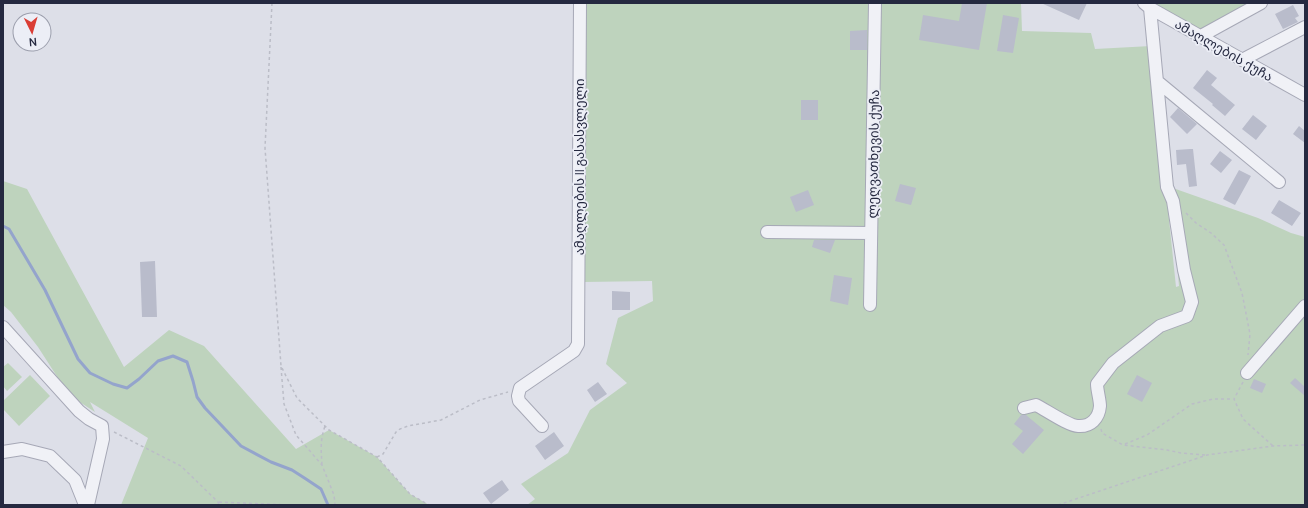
<svg xmlns="http://www.w3.org/2000/svg" width="1308" height="508" font-family="Manrope,'Noto Sans Georgian',sans-serif">
	<style>
		.green { fill: #bed3bd }
		.lines { fill: none; stroke-linecap: round; stroke-linejoin: round }
		.stream { stroke: #94a4cc; stroke-width: 3 }
		.building { fill: #b9bccb }
		.minor-casing { stroke: #a6a8b6; stroke-width: 14 }
		.path { stroke: #bbbdc7; stroke-width: 1.5; stroke-dasharray: 3 3; stroke-linecap: butt }
		.minor { stroke: #f0f1f6; stroke-width: 12 }
		.labels { text-anchor: middle; stroke-width: 3.5; stroke-linejoin: round; paint-order: stroke }
		.street-label { font-size: 13px; fill: #252940; stroke: #eceef6 }
	</style>
	<rect width="100%" height="100%" fill="#dddfe8"/>
	<path class="green" d="M 585,3 L 1021,3 L 1022,31 L 1091,33 L 1095,49 L 1151,46 L 1176,287 L 1179,286 L 1170,187 L 1258,218 L 1291,233 L 1305,237 L 1305,505 L 527,505 L 535,499 L 521,484 L 568,453 L 590,410 L 627,383 L 606,364 L 618,318 L 653,301 L 652,281 L 584,282 Z
		M 1144,3 L 1261,3 L 1201,36 Z
		M 3,181 L 27,189 L 124,367 L 169,330 L 204,346 L 296,449 L 329,430 L 377,457 L 410,494 L 429,505 L 121,505 L 148,438 L 90,402 L 95,412 L 69,395 L 38,347 L 11,312 L 3,305 Z
		M 8,363 L 22,377 L 7,391 L 3,386 L 3,367 Z
		M 30,375 L 50,396 L 19,426 L 3,409 L 3,401 Z"/>
	<g class="lines">
		<path class="stream" d="M 3,226 L 9,229 L 45,290 L 78,359 L 90,373 L 113,384 L 127,388 L 139,379 L 158,361 L 173,356 L 187,362 L 193,381 L 197,397 L 205,408 L 241,446 L 271,462 L 292,470 L 306,479 L 321,489 L 328,505"/>
	</g>
	<path class="building" d="M 962,3 L 987,3 L 979,50 L 919,40 L 923,15 L 959,21 Z
		M 1041,3 L 1087,3 L 1079,20 Z
		M 1293,5 L 1299,16 L 1295,18 L 1298,22 L 1283,29 L 1275,14 Z
		M 1003,15 L 1019,18 L 1013,53 L 997,51 Z
		M 867,30 L 867,50 L 850,50 L 850,31 Z
		M 1207,70 L 1217,78 L 1211,85 L 1235,105 L 1225,116 L 1212,105 L 1213,104 L 1193,88 Z
		M 801,100 L 818,100 L 818,120 L 801,120 Z
		M 1178,108 L 1197,124 L 1187,134 L 1170,117 Z
		M 1253,115 L 1267,126 L 1256,140 L 1242,129 Z
		M 1299,126 L 1305,131 L 1305,143 L 1293,134 Z
		M 1190,149 L 1193,149 L 1197,186 L 1189,187 L 1186,164 L 1177,165 L 1176,150 Z
		M 1220,151 L 1232,160 L 1221,173 L 1210,164 Z
		M 1239,170 L 1251,176 L 1235,205 L 1223,199 Z
		M 900,184 L 916,188 L 911,205 L 895,201 Z
		M 808,190 L 814,205 L 796,212 L 790,197 Z
		M 1279,200 L 1301,213 L 1292,226 L 1271,213 Z
		M 814,240 L 835,240 L 830,253 L 812,247 Z
		M 155,261 L 157,317 L 142,317 L 140,262 Z
		M 834,275 L 852,278 L 848,305 L 830,301 Z
		M 612,291 L 630,292 L 630,310 L 612,310 Z
		M 1137,375 L 1152,383 L 1142,402 L 1127,394 Z
		M 1295,378 L 1305,387 L 1305,396 L 1290,383 Z
		M 1254,379 L 1266,384 L 1262,393 L 1250,388 Z
		M 598,382 L 607,394 L 595,402 L 587,390 Z
		M 1021,415 L 1026,415 L 1044,430 L 1023,454 L 1012,444 L 1023,431 L 1014,424 Z
		M 554,432 L 564,446 L 545,460 L 535,446 Z
		M 502,480 L 509,490 L 491,504 L 483,493 Z"/>
	<g class="lines">
		<defs>
			<path id="minor" d="M 1144,3 L 1150,8 L 1305,95
				M 1201,36 L 1261,3
				M 1242,60 L 1305,27
				M 1158,82 L 1279,182
				M 767,232 L 871,233
				M 870,305 L 875,3
				M 3,327 L 79,411 L 89,419 L 102,426 L 103,439 L 88,505
				M 1247,373 L 1305,306
				M 1024,408 L 1036,405 C 1046,410 1069,426 1078,426 C 1091,427 1099,418 1100,406 C 1100,400 1097,390 1097,384 L 1113,363 L 1160,326 L 1187,316 L 1192,302 L 1184,270 L 1173,201 L 1167,187 L 1150,8
				M 542,426 L 519,401 L 518,396 L 520,388 L 574,351 L 578,344 L 580,3
				M 3,452 L 22,449 L 50,456 L 75,480 L 85,505"/>
		</defs>
		<use href="#minor" class="minor-casing"/>
		<path class="path" d="M 272,3 L 265,148 L 281,366 L 297,398 L 329,430 L 377,457 L 410,494 L 429,505
			M 1186,213 L 1196,223 L 1211,233 L 1224,245 L 1242,293 L 1250,334 L 1248,355
			M 281,367 L 284,404 L 296,435 L 322,465 L 334,495 L 335,505
			M 1243,382 L 1234,399 L 1243,419 L 1273,446
			M 1101,429 L 1102,433 L 1123,445 L 1167,450 L 1181,453 L 1205,455
			M 114,432 L 181,466 L 218,502 L 219,505
			M 1125,444 L 1147,435 L 1192,404 L 1213,399 L 1233,399
			M 377,457 L 383,454 L 396,432 L 400,429 L 408,426 L 441,420 L 480,400 L 508,392
			M 322,465 C 321,449 320,441 325,426
			M 219,502 L 289,505
			M 1058,505 L 1207,455 L 1273,446 L 1305,445"/>
		<use href="#minor" class="minor"/>
	</g>
	<g class="labels">
		<g class="street-label">
			<text transform="translate(1224 50) rotate(30)" y="5">ამაღლების ქუჩა</text>
			<text transform="translate(873 154) rotate(-89)" y="5">ლეღვათხევის ქუჩა</text>
			<text transform="translate(579 167) rotate(-90)" y="5">ამაღლების II გასასვლელი</text>
		</g>
	</g>
	<rect width="1308" height="508" fill="none" stroke="#252940" stroke-width="8"/>
	<g transform="translate(32 32) rotate(175)"><circle r="19" fill="#eceef6" stroke="#9c9fad"/>
	<path d="M0-3L7 15L0 10L-7 15Z" fill="#da3d35"/>
	<text y="-6" font-size="11" font-weight="bold" text-anchor="middle" fill="#252940">N</text>
	</g>
</svg>
